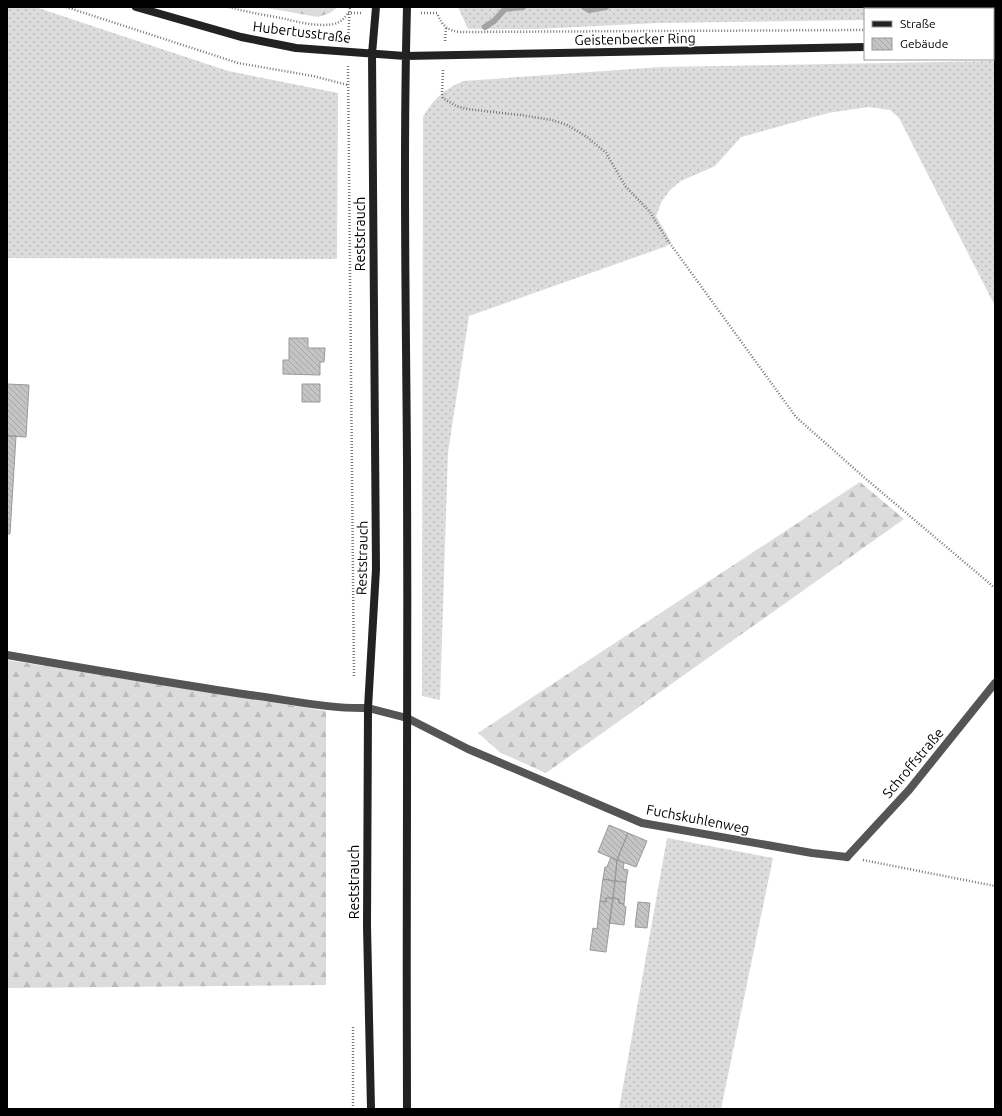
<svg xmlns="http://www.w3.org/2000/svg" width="1002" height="1116" font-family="Ubuntu,sans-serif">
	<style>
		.grass { fill: url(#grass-dots) }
		.forest { fill: url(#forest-firs) }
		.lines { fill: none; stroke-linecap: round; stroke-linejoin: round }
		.stream { stroke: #a3a3a3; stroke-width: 6 }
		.building { fill: url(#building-back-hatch); stroke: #999 }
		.path { stroke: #777; stroke-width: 2.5; stroke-dasharray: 1 2; stroke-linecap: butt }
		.lane { stroke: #555; stroke-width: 8 }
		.street { stroke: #555; stroke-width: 8 }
		.secondary { stroke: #222; stroke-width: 8 }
		.labels { text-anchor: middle; stroke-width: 3.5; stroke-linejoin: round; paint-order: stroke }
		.street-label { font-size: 14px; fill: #000; stroke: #fff }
	</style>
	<defs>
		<pattern id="grass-dots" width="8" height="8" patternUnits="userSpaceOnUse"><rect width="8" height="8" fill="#dcdcdc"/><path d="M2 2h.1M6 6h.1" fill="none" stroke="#bbb" stroke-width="1.8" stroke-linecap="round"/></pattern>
		<pattern id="forest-firs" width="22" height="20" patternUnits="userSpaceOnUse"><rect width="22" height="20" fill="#dcdcdc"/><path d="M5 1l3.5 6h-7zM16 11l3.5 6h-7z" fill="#bbb"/></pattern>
		<pattern id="building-back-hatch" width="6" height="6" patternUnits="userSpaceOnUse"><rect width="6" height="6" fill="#c4c4c4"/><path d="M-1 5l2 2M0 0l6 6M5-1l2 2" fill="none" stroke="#a7a7a7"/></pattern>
	</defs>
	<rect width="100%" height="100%" fill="#fff"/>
	<path class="grass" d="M 7,7 L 35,7 L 228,71 L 338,93 L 337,259 L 7,258 Z
		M 458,7 L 995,7 L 995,18 L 993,18 L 993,9 L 865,9 L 865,20 L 657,23 L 537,29 L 468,29 Z
		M 995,61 L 995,306 L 899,118 L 890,110 L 868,107 L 828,113 L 741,137 L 715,166 L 681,181 L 670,190 L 662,201 L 656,216 L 671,242 L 667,246 L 469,316 L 448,452 L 440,700 L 422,696 L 423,117 C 434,98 444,90 463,81 L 661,67 Z
		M 667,838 L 773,858 L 721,1109 L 619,1109 Z"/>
	<path class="forest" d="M 261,7 L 338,7 L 330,13 L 318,17 Z
		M 860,482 L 904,519 L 546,773 L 501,753 L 478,733 Z
		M 7,660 L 326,711 L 326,985 L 7,988 Z"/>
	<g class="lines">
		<path class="stream" d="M 584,7 L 589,10 L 606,7
			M 485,27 L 494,21 L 505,9 L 523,7"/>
	</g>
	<path class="building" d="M 289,338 L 308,338 L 308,348 L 325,348 L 324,362 L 320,362 L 320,375 L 283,374 L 283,360 L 289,360 Z
		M 7,384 L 29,385 L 26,437 L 7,436 Z
		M 302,384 L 320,384 L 320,402 L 302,402 Z
		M 7,436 L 16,436 L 10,534 L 7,534 Z
		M 609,825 L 628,833 L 617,860 L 598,852 Z
		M 628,833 L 647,841 L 636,867 L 617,860 Z
		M 611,857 L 617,860 L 615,881 L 603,879 L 605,867 L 607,867 Z
		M 617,860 L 624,863 L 623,869 L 628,870 L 626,882 L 615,881 Z
		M 603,879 L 615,881 L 613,898 L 606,898 L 606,902 L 600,901 Z
		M 615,881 L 626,882 L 624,904 L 619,903 L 619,899 L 613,898 Z
		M 606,898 L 613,898 L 606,952 L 590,950 L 593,928 L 597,929 L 600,901 L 606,902 Z
		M 613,898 L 619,899 L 619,903 L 624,904 L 624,906 L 626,907 L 624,925 L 609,923 Z
		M 638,902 L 650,903 L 647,928 L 635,927 Z"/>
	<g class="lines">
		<path class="path" d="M 66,7 L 238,63 L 313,76 L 348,85
			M 229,7 C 246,12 264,15 281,18 C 298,22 317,27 334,24 C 341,22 344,19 348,13
			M 348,13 L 362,13
			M 421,13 L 437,13 C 442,26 448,31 461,32 L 865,30
			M 348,39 L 350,7
			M 445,41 L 446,28
			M 348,66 L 354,677
			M 443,70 L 442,93 L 443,98 L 456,106 L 467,109 L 520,115 L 552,120 L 567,125 L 587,137 L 606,153 L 626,187 L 650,212 L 666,238 L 796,417 L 866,479 L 995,588
			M 863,860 L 995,886
			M 353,1109 L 353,1026"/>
		<path class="lane" d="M 7,655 C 88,669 169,683 250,695 C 289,700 329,709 368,708
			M 847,857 L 909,790 L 995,683"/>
		<path class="street" d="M 368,708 L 407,718 L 468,749 L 642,823 L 812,853 L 847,857"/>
		<path class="secondary" d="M 136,7 L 241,37 L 296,48 L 405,56 L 865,47
			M 407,7 C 403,158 406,310 407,461 C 408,677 406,893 407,1109
			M 993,45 L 995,45
			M 371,1109 L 367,926 L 368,708 L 376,569 L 372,54 L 376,7"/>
	</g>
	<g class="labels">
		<g class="street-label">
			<text transform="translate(302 32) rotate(7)" y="5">Hubertusstraße</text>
			<text transform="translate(635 39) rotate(-1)" y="5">Geistenbecker Ring</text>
			<text transform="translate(360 234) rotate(-90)" y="5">Reststrauch</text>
			<text transform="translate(362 558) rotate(-89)" y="5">Reststrauch</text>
			<text transform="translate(913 763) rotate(-50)" y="5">Schroffstraße</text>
			<text transform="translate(698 819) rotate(11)" y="5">Fuchskuhlenweg</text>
			<text transform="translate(354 882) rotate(-90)" y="5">Reststrauch</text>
		</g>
	</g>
	<rect width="1002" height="1116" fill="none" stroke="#000000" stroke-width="16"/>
	<rect x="864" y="8" width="130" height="52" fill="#ffffff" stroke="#999999"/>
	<rect x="872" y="21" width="20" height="6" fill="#222222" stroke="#999999"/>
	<text x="900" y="28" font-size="12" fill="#000000">Straße</text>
	<rect x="872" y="38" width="20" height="12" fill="url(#building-back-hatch)" stroke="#999999"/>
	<text x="900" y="48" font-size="12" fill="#000000">Gebäude</text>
</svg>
